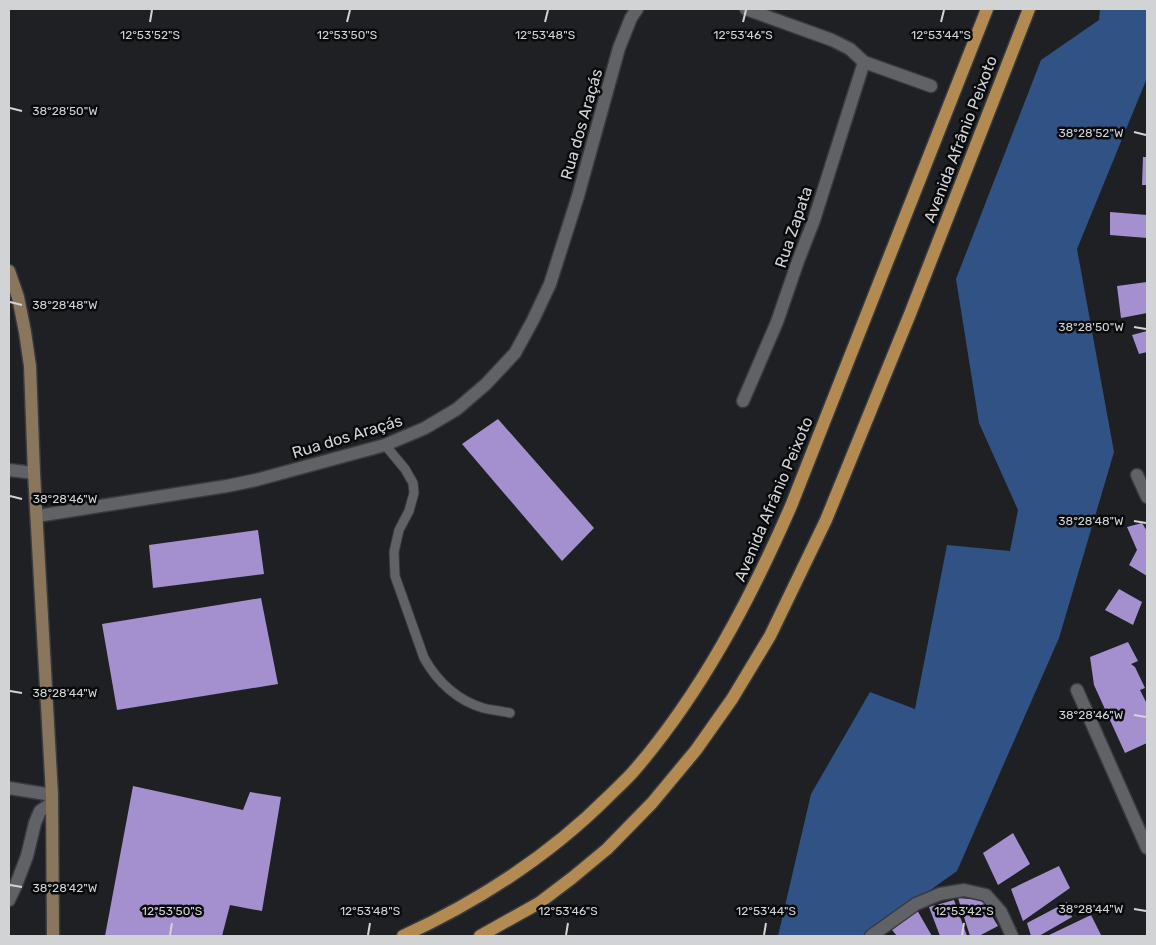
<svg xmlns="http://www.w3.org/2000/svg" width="1156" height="945" font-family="Rubik,sans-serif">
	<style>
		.forest { fill: #315285 }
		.building { fill: #a490ce }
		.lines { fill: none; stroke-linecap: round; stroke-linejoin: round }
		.service-casing { stroke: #393a3d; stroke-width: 11 }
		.minor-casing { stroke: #393a3d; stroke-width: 15 }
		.secondary-casing { stroke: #393a3d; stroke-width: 15 }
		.primary-casing { stroke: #393a3d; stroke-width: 15 }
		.service { stroke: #606265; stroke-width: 9 }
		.minor { stroke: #606265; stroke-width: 12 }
		.secondary { stroke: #8a765c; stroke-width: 12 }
		.primary { stroke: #b38a52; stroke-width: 12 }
		.ticks { fill: none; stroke: #d2d3d5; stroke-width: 2 }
		.labels { text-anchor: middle; stroke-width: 5; stroke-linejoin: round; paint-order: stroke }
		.street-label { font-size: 16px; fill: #d2d3d5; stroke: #090a0b }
		.ticks-label { font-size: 12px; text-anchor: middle; fill: #d2d3d5; stroke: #090a0b; stroke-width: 5; stroke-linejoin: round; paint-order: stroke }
	</style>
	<rect width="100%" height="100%" fill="#1f2023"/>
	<path class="forest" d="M 1100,9 L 1147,9 L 1147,78 L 1077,249 L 1114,452 L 1059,638 L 957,871 L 866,936 L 778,936 L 811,794 L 870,692 L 915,709 L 947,545 L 1010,551 L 1018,510 L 979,423 L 956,279 L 1041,60 L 1099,20 Z"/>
	<path class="building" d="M 1143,157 L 1147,157 L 1147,185 L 1142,185 Z
		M 1110,212 L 1147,215 L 1147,238 L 1110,235 Z
		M 1147,282 L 1147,313 L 1121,318 L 1117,286 Z
		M 1147,331 L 1147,352 L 1139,354 L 1132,335 Z
		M 498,419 L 594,528 L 562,561 L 462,444 Z
		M 1142,523 L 1147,531 L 1147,576 L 1129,565 L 1137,550 L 1127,527 Z
		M 258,530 L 264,574 L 153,588 L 149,545 Z
		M 1119,589 L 1142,602 L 1133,625 L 1105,610 Z
		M 261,598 L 278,684 L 117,710 L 102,624 Z
		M 1128,642 L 1138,661 L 1131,664 L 1135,667 L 1145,688 L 1140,690 L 1147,704 L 1147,743 L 1125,753 L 1094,685 L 1090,657 Z
		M 133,786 L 243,810 L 250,792 L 281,797 L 262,911 L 230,905 L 222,936 L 105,936 Z
		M 1013,833 L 1030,864 L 998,885 L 983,853 Z
		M 1059,866 L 1070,888 L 1023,921 L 1011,889 Z
		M 958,898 L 982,900 L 998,926 L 979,936 L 970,936 Z
		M 954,900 L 967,936 L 940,936 L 929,907 Z
		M 1067,902 L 1072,917 L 1039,936 L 1031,936 L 1027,923 Z
		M 917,910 L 932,936 L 897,936 L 892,930 Z
		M 1091,915 L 1101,935 L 1098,936 L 1047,936 Z"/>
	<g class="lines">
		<defs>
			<path id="service" d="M 385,445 L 405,469 L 413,483 L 414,493 L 409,511 L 399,530 L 394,552 L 395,576 L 424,658 C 437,681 457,700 483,708 C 491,710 501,711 510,713"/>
			<path id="minor" d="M 746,9 L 832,40 L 850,49 L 864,62 L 931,86
				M 743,401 L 777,322 L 798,261 L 814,220 L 864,62
				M 9,470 L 34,473
				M 1137,475 L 1147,497
				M 37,516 L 227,486 L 256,480 L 385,445 L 425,428 L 457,409 L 486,384 L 515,353 L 533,320 L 550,284 L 578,196 L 619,48 L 631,18 L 637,9
				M 1077,690 L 1147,848
				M 9,788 L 52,795
				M 9,900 L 16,885 L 27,856 L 35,823 L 40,811 L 52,803
				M 871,936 L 916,904 L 940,894 L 964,890 L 986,895 L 1001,912 L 1012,936"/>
			<path id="secondary" d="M 9,271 L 18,297 L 25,332 L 30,366 L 34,473 L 52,795 L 53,936"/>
			<path id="primary" d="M 403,936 C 479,901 549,856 609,796 C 617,788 625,781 633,772 C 700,695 750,600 791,506 L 987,9
				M 480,936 L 539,903 L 572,878 L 607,849 L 652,803 L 696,750 L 732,699 L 770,636 L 826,520 L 910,314 L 1029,9"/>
		</defs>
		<use href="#service" class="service-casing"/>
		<use href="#minor" class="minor-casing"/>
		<use href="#secondary" class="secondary-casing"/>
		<use href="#primary" class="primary-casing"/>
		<use href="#service" class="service"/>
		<use href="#minor" class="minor"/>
		<use href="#secondary" class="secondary"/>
		<use href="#primary" class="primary"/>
	</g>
	<path class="ticks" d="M 150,22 L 152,10M 347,22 L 350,10M 545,22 L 548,10M 743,22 L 746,10M 941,22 L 944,10M 10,108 L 22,111M 1134,132 L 1146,135M 10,302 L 22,305M 1134,327 L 1146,329M 10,496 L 22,499M 1134,521 L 1146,523M 10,691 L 22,693M 1134,715 L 1146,717M 10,885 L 22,887M 1134,909 L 1146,911M 170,935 L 172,923M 368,935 L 370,923M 566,935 L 568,923M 764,935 L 766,923M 962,935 L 964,923"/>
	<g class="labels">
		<g class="street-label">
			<text transform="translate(581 124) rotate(-74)" y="6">Rua dos Araçás</text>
			<text transform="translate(960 139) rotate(-69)" y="6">Avenida Afrânio Peixoto</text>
			<text transform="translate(793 227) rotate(-71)" y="6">Rua Zapata</text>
			<text transform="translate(347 436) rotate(-17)" y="6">Rua dos Araçás</text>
			<text transform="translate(773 499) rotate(-67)" y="6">Avenida Afrânio Peixoto</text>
		</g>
	</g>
	<g class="ticks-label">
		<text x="150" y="39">12°53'52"S</text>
		<text x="347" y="39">12°53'50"S</text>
		<text x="545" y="39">12°53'48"S</text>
		<text x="743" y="39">12°53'46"S</text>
		<text x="941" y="39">12°53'44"S</text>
		<text x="65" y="115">38°28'50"W</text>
		<text x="1091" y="137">38°28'52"W</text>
		<text x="65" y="309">38°28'48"W</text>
		<text x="1091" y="331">38°28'50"W</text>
		<text x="65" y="503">38°28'46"W</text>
		<text x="1091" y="525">38°28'48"W</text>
		<text x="65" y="697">38°28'44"W</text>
		<text x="1091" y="719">38°28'46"W</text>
		<text x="65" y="892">38°28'42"W</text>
		<text x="1091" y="913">38°28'44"W</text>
		<text x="172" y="915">12°53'50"S</text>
		<text x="370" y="915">12°53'48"S</text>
		<text x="568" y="915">12°53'46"S</text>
		<text x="766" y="915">12°53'44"S</text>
		<text x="964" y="915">12°53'42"S</text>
	</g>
	<rect width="1156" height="945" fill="none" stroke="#d2d3d5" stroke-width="20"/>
</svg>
